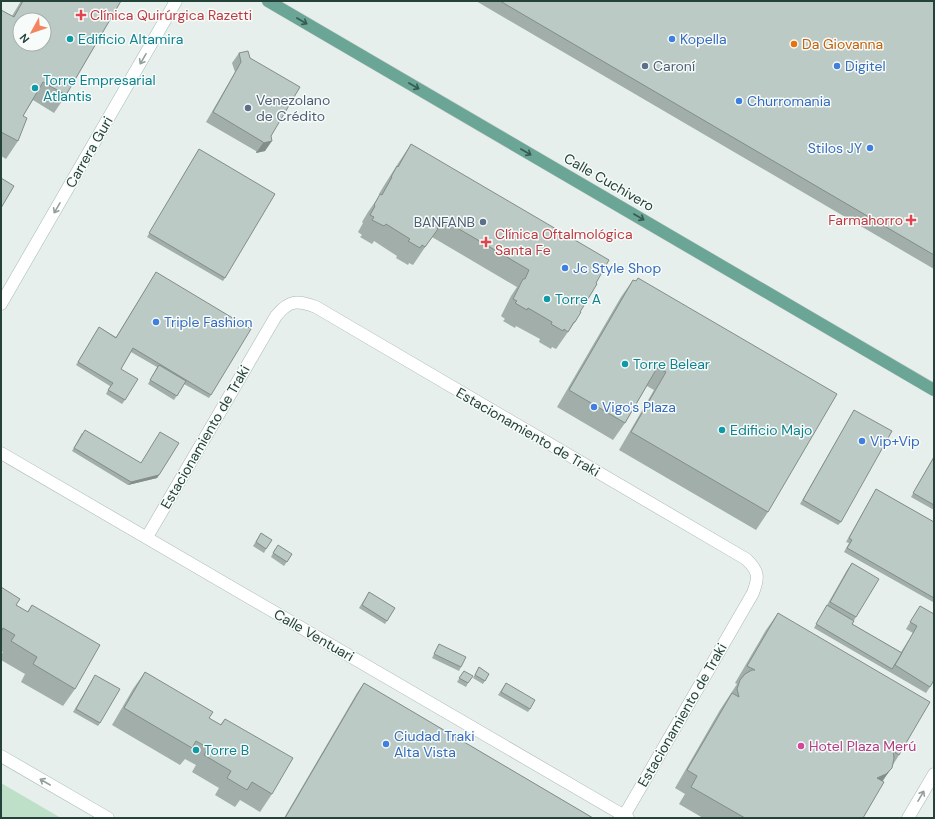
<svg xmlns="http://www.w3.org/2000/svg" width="935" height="819" font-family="'DM Sans',sans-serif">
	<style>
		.green { fill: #bfe0c8 }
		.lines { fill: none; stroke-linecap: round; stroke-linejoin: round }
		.street-casing { stroke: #a8b8b2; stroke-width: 13 }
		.secondary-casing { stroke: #a4bbb3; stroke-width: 13 }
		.primary-casing { stroke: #c2cac8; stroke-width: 13 }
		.street { stroke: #fff; stroke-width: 12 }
		.secondary { stroke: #fff; stroke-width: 12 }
		.primary { stroke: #6aa596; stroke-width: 12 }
		.wall { fill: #a1aea9 }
		.shaded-wall { fill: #838d89 }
		.building { fill: #bbcac4; stroke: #838d89; fill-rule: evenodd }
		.oneway { stroke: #365b51 }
		.oneway2 { stroke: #92a09c }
		.health-dot { fill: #e0444e; stroke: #f7fbf9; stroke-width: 1.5 }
		.culture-dot { fill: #0f9aa8; stroke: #f7fbf9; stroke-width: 1.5 }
		.shop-dot { fill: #3f7fe0; stroke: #f7fbf9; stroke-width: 1.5 }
		.food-dot { fill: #e8710a; stroke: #f7fbf9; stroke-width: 1.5 }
		.service-dot { fill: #5c6f8a; stroke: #f7fbf9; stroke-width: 1.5 }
		.hotel-dot { fill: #d1479c; stroke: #f7fbf9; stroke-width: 1.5 }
		.labels { text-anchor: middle; stroke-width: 3; stroke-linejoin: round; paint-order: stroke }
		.health-label { font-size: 14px; fill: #be3a42; stroke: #f7fbf9; text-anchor: start }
		.culture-label { font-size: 14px; fill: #0d838f; stroke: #f7fbf9; text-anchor: start }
		.shop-label { font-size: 14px; fill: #366cbe; stroke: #f7fbf9; text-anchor: start }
		.food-label { font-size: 14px; fill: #c56008; stroke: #f7fbf9; text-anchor: start }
		.service-label { font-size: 14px; fill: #4e5e75; stroke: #f7fbf9; text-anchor: start }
		.street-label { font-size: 14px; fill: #24423a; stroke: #f7fbf9 }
		.hotel-label { font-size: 14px; fill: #b23c85; stroke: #f7fbf9; text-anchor: start }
	</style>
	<rect width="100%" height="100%" fill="#e6efeb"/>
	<path class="green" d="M 1,783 L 61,818 L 1,818 Z"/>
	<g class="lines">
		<defs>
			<path id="street" d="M 1,453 L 628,818
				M 147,537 L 276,316 C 289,300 297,300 316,307 L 746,559 C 759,571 759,577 753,593 L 624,816
				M 908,818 L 934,774"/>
			<path id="secondary" d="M 1,304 L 176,1
				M 1,756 L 108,818"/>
			<path id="primary" d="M 268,1 L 934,390"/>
		</defs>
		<use href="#street" class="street-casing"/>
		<use href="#secondary" class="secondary-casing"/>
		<use href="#primary" class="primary-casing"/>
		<use href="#street" class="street"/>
		<use href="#secondary" class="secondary"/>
		<use href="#primary" class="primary"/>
	</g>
	<path class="wall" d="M 21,1 L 121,1 L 66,95 L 54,113 L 33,100 L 23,116 L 18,141 L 6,159 L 1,156 L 1,10 L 12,16 Z
		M 476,1 L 934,1 L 934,269 Z
		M 239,53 L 271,136 L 265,151 L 256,153 L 256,151 L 206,122 L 235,72 L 232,63 Z
		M 411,144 L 580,312 L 575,322 L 556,349 L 552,347 L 551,349 L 539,342 L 540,339 L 516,326 L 515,328 L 503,321 L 505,319 L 501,316 L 511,296 L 517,287 L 432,237 L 413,265 L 409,263 L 408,265 L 396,258 L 397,256 L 374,241 L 372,244 L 360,237 L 362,235 L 358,232 L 363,223 L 362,222 L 368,212 L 380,195 L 379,194 L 385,184 L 399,162 Z
		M 199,149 L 225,278 L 223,281 L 147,237 Z
		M 156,272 L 211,395 L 209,398 L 184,384 L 174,400 L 148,384 L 157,367 L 131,352 L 121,369 L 125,400 L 122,404 L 106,394 L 110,386 L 76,365 L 99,327 L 116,337 Z
		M 633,280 L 768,512 L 756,530 L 619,450 L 654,390 L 647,386 L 625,423 L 613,440 L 557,407 L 621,297 Z
		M 854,410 L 841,522 L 838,525 L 800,504 Z
		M 82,433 L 159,475 L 157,478 L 128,485 L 72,451 Z
		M 934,456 L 934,510 L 911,497 Z
		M 876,489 L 934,522 L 934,600 L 933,602 L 844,552 L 849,543 L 846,542 Z
		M 261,533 L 266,549 L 264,553 L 253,546 Z
		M 275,549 L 292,554 L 284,566 L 271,557 Z
		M 852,563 L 856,617 L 852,624 L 901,652 L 913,633 L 906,629 L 920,606 L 930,687 L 926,693 L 814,628 L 847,570 Z
		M 1,587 L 16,605 L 27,612 L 32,605 L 75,689 L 63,706 L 21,682 L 25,674 L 1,660 L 1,655 L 3,652 L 1,651 Z
		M 369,592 L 395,608 L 385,624 L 359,608 Z
		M 778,613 L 899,755 L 883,781 L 863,818 L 703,818 L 679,804 L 685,794 L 675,788 L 720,710 L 737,684 L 735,683 L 766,630 Z
		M 439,644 L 461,667 L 459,671 L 432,658 Z
		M 479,667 L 489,674 L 483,684 L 473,678 Z
		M 464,671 L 468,683 L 466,687 L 457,682 Z
		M 145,672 L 209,718 L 220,725 L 225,719 L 272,794 L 260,812 L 240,800 L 235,807 L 215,795 L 219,788 L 192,772 L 196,765 L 185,759 L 180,765 L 112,725 L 133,689 Z
		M 95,675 L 100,723 L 98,726 L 73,712 Z
		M 364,683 L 593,818 L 284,818 L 357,693 Z
		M 506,683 L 530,709 L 528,712 L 498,695 Z"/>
	<path class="shaded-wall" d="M 272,141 L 265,151 L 256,153 L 263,143 Z
		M 159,475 L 157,478 L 128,485 L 131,482 Z
		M 892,768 L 879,785 L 877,778 Z"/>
	<path class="building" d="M 23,1 L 121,1 L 66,95 L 43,82 L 23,116 L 27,118 L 18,141 L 1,132 L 1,10 L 14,17 ZM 20,20 L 44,20 L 44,44 L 20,44 Z
		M 500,1 L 934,1 L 934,255 Z
		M 248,51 L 250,58 L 300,87 L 271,136 L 272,141 L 263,143 L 263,142 L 213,112 L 241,62 L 239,53 Z
		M 411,144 L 609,260 L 596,283 L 597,284 L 580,312 L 581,312 L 575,322 L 574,322 L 568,332 L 564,329 L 563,331 L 551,324 L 552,322 L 528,308 L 527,310 L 515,303 L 517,301 L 513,299 L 523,279 L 525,279 L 529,270 L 442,219 L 437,228 L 438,229 L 425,247 L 422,245 L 420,248 L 408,241 L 410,239 L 386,224 L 384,226 L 372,220 L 374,217 L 370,215 L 375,206 L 374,205 L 380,194 L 382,195 L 392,177 L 391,177 L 397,166 L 398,167 Z
		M 199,149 L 275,194 L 225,278 L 149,233 Z
		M 1,178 L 14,186 L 1,208 Z
		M 156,272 L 251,329 L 211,395 L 133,348 L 121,369 L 138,379 L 125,400 L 108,390 L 113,383 L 78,362 L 99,327 L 116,338 Z
		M 638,278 L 837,394 L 768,512 L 631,432 L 666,372 L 657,368 L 625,423 L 569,390 L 633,280 L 636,281 Z
		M 159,365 L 186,381 L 177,396 L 150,380 Z
		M 854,410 L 892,431 L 841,522 L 803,500 Z
		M 85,430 L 141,463 L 160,432 L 179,443 L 159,475 L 131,482 L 74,448 Z
		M 934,457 L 934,505 L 913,493 Z
		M 876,489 L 934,522 L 934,598 L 847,548 L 852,540 L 849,538 Z
		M 261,533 L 272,540 L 266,549 L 256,542 Z
		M 278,545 L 292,554 L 287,562 L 273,553 Z
		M 852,563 L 879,579 L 856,617 L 830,602 Z
		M 1,587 L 20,599 L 16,605 L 28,612 L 32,605 L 100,645 L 75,689 L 33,664 L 37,657 L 11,641 L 15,635 L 3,628 L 1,632 Z
		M 369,592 L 395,608 L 387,621 L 362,605 Z
		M 827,605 L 854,621 L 852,624 L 902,653 L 892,669 L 816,624 Z
		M 920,606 L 934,614 L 934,680 L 930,687 L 895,665 L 917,626 L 910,622 Z
		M 778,613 L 930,702 L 899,755 L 893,751 L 894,758 L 892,768 L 886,774 L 877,778 L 884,782 L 863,818 L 745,818 L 691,787 L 697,776 L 687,770 L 732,693 L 739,697 L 737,689 L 740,680 L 745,674 L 752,670 L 755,670 L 747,666 Z
		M 439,644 L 466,657 L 461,667 L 434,654 Z
		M 479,667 L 489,674 L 485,681 L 475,675 Z
		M 464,671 L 473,676 L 468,683 L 459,678 Z
		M 145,672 L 213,712 L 209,718 L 221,725 L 225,719 L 293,758 L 272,794 L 252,782 L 247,790 L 227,778 L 231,771 L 204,755 L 208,748 L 196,741 L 192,748 L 124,708 Z
		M 95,675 L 120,689 L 100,723 L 76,709 Z
		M 364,683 L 593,818 L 285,818 Z
		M 506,683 L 535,700 L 530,709 L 501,692 Z"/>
	<defs><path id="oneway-shaft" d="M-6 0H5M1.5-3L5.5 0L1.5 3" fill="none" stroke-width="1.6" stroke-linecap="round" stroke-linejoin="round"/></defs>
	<g class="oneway">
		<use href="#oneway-shaft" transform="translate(302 21) rotate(30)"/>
		<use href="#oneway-shaft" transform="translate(414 86) rotate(30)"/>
		<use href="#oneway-shaft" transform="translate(526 152) rotate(30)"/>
		<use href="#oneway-shaft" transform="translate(639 217) rotate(30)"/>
	</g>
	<g class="oneway2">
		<use href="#oneway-shaft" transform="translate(143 59) rotate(120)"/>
		<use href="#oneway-shaft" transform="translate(57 208) rotate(120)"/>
		<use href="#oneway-shaft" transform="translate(45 782) rotate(-150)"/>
		<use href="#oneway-shaft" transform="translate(921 796) rotate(-60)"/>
	</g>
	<g class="health-dot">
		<path d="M79 9h4v4h4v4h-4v4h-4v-4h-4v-4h4z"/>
		<path d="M909 214h4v4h4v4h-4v4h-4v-4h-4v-4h4z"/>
		<path d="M484 236h4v4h4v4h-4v4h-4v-4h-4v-4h4z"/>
	</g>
	<g class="culture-dot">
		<circle cx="70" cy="39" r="4"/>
		<circle cx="35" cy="88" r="4"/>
		<circle cx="547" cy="299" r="4"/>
		<circle cx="625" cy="364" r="4"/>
		<circle cx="722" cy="430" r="4"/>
		<circle cx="196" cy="750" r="4"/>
	</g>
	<g class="shop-dot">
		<circle cx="672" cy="39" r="4"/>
		<circle cx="837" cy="66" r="4"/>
		<circle cx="739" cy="101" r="4"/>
		<circle cx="870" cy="148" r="4"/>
		<circle cx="565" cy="268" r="4"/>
		<circle cx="156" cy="322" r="4"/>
		<circle cx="594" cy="407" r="4"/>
		<circle cx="862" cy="441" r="4"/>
		<circle cx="386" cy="744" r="4"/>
	</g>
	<circle class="food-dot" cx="794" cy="44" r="4"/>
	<g class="service-dot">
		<circle cx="645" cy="66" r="4"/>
		<circle cx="248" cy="108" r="4"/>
		<circle cx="483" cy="222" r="4"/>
	</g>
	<circle class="hotel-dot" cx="801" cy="746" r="4"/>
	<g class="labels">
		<g class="health-label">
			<text x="90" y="20">Clínica Quirúrgica Razetti</text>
			<text x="903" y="225" text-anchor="end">Farmahorro</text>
			<text x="495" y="239">Clínica Oftalmológica<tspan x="495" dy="16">Santa Fe</tspan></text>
		</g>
		<g class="culture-label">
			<text x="78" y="44">Edificio Altamira</text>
			<text x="43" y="85">Torre Empresarial<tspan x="43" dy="16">Atlantis</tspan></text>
			<text x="555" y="304">Torre A</text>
			<text x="633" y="369">Torre Belear</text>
			<text x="730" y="435">Edificio Majo</text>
			<text x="204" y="755">Torre B</text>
		</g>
		<g class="shop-label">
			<text x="680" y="44">Kopella</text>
			<text x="845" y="71">Digitel</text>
			<text x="747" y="106">Churromania</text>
			<text x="862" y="153" text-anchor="end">Stilos JY</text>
			<text x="573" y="273">Jc Style Shop</text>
			<text x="164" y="327">Triple Fashion</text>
			<text x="602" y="412">Vigo's Plaza</text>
			<text x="870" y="446">Vip+Vip</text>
			<text x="394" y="741">Ciudad Traki<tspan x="394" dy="16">Alta Vista</tspan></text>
		</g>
		<g class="food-label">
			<text x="802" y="49">Da Giovanna</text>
		</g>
		<g class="service-label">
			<text x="653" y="71">Caroní</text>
			<text x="256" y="105">Venezolano<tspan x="256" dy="16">de Crédito</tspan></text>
			<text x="475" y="227" text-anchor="end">BANFANB</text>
		</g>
		<g class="street-label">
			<text transform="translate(89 152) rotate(-60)" y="5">Carrera Guri</text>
			<text transform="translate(609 182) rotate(30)" y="5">Calle Cuchivero</text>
			<text transform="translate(528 432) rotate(30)" y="5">Estacionamiento de Traki</text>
			<text transform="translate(205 437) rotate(-60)" y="5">Estacionamiento de Traki</text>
			<text transform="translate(314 635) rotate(30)" y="5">Calle Ventuari</text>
			<text transform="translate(682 715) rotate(-60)" y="5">Estacionamiento de Traki</text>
		</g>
		<g class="hotel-label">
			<text x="809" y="751">Hotel Plaza Merú</text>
		</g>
	</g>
	<rect width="935" height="819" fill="none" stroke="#24423a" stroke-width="4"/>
	<g transform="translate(32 32) rotate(230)"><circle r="19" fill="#f7fbf9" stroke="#a3b1ad"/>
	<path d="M0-3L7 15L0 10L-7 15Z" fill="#f4845f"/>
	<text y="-6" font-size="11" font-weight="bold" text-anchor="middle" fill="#24423a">N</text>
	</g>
</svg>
